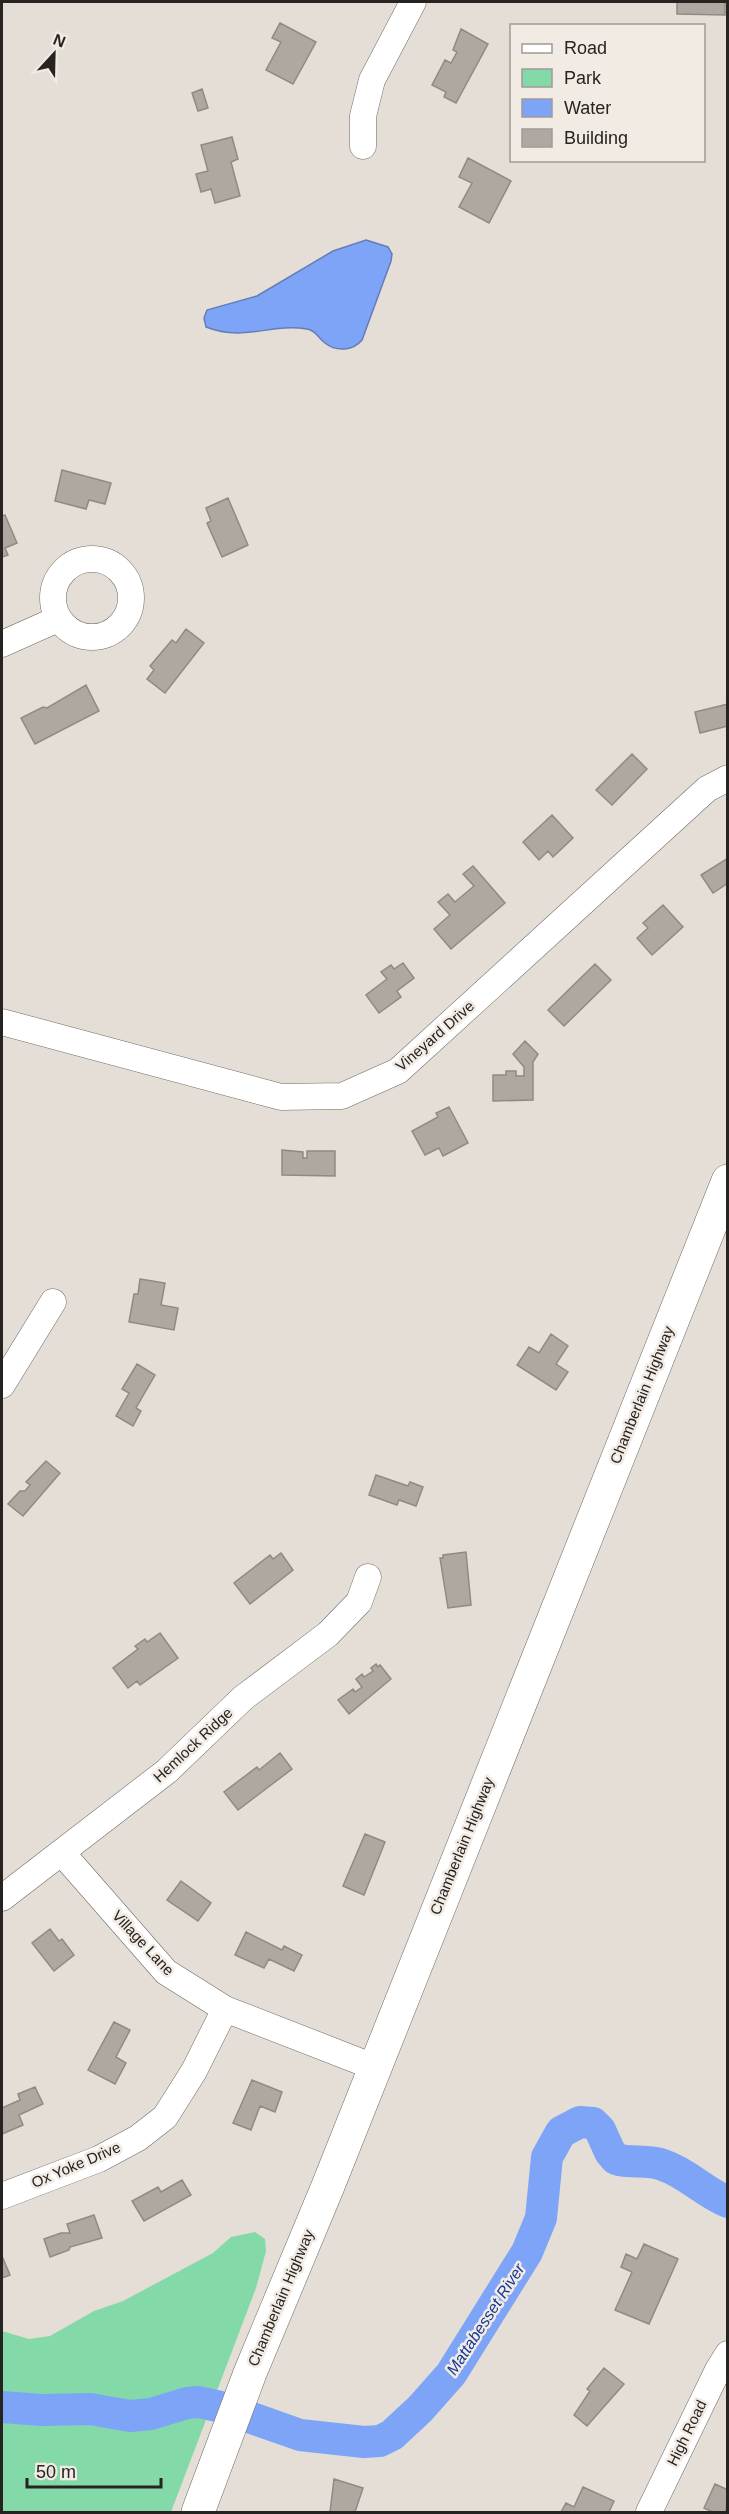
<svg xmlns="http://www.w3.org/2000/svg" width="729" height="2514" font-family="Arial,sans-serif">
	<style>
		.green { fill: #84d9a9 }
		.water { fill: #7ea4f8; stroke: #647db8; stroke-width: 1.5 }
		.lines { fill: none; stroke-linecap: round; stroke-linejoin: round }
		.river { stroke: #7ea4f8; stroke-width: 32 }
		.building { fill: #aea8a1; stroke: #8f8a83; stroke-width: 1.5 }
		.minor-casing { stroke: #706b65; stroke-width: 27 }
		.major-casing { stroke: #706b65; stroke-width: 34 }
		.minor { stroke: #fff; stroke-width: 26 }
		.major { stroke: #fff; stroke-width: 33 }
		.labels { text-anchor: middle; stroke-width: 5; stroke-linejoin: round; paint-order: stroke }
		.street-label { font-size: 15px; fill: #262321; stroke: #f1ebe4 }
		.water-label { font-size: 16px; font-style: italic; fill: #153795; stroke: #f1ebe4 }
	</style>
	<rect width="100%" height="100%" fill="#e4ded6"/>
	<path class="green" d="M 255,2232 L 265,2239 L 266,2251 L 256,2288 L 171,2512 L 2,2512 L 2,2331 L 29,2339 L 50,2336 L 94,2311 L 123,2301 L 213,2253 L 231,2237 Z"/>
	<path class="water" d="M 366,240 L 388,247 L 392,254 L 391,261 L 362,340 C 353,351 336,352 325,343 C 318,338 316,330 307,329 C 270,323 245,342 206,327 L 204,318 L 207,310 L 257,296 L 333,251 Z"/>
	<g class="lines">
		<path class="river" d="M 2,2407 L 42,2410 L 90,2409 L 130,2416 L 151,2414 L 187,2403 L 199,2402 L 221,2407 L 300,2435 L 364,2442 L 380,2441 L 392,2435 L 420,2409 L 451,2374 L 527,2252 L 541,2218 L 547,2157 L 561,2132 L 580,2122 L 593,2123 L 600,2130 L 610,2152 L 616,2159 C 631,2164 647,2159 663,2165 C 687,2173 704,2192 728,2202"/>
	</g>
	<path class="building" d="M 677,2 L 725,2 L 725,15 L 677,14 Z
		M 280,23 L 316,42 L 293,84 L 266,70 L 281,42 L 272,38 Z
		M 461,29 L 488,44 L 456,103 L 444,97 L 446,92 L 432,85 L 445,60 L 451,63 L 457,52 L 453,50 Z
		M 202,89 L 208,108 L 198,111 L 192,93 Z
		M 232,137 L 238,159 L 231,162 L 240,196 L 215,203 L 211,189 L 201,192 L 196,174 L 208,171 L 201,145 Z
		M 468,158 L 511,181 L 489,223 L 459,207 L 472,183 L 459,177 Z
		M 62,470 L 111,483 L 105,504 L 89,500 L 86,509 L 55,501 Z
		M 228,498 L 248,545 L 222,557 L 207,523 L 211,521 L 206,508 Z
		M 5,515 L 17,543 L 5,548 L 8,555 L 2,557 L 2,516 Z
		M 186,629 L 204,643 L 165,693 L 147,679 L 154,670 L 150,666 L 172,640 L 176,643 Z
		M 86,685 L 99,711 L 35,744 L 21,718 L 43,707 L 47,708 Z
		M 728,704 L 728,726 L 700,733 L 695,712 Z
		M 632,754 L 647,769 L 612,805 L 596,790 Z
		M 552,815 L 573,838 L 553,857 L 548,851 L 539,860 L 523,842 Z
		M 728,858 L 728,883 L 713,893 L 701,875 Z
		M 473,866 L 505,903 L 451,949 L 434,929 L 450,915 L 438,902 L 448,894 L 455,902 L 474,886 L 463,874 Z
		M 663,905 L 683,927 L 652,955 L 637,938 L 648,928 L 643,923 Z
		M 403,963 L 414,978 L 397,991 L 401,997 L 379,1013 L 366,995 L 387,979 L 381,972 L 391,965 L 394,969 Z
		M 595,964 L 611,980 L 564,1026 L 548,1010 Z
		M 525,1041 L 538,1054 L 533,1062 L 533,1100 L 493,1101 L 493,1075 L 506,1075 L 506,1071 L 516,1071 L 516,1076 L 524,1076 L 524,1067 L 513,1054 Z
		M 449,1107 L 468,1143 L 443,1156 L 439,1148 L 425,1155 L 412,1131 L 438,1117 L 436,1113 Z
		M 282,1150 L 303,1152 L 303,1158 L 307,1158 L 307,1151 L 335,1151 L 335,1176 L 282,1175 Z
		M 140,1279 L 165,1283 L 161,1305 L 178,1308 L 174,1330 L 129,1322 L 134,1294 L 138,1294 Z
		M 551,1334 L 568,1346 L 556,1364 L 568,1372 L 556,1390 L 517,1365 L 529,1347 L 539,1353 Z
		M 137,1364 L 155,1375 L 136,1408 L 141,1411 L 133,1426 L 116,1416 L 129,1393 L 122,1389 Z
		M 46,1461 L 60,1473 L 23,1516 L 8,1504 L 20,1491 L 25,1491 L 30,1485 L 26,1482 Z
		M 376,1475 L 408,1486 L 410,1482 L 423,1487 L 416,1506 L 399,1500 L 397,1505 L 369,1495 Z
		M 466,1552 L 471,1605 L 448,1608 L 440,1558 L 443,1558 L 443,1555 Z
		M 281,1553 L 293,1570 L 250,1604 L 234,1583 L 270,1555 L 273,1559 Z
		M 160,1633 L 178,1658 L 140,1685 L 137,1681 L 128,1688 L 113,1668 L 138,1649 L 135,1646 L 145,1639 L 147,1642 Z
		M 376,1664 L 378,1667 L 380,1665 L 391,1679 L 349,1714 L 338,1700 L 353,1689 L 355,1692 L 362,1687 L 356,1679 L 362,1674 L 364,1677 L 373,1671 L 371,1668 Z
		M 280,1753 L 292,1769 L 238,1810 L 224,1792 L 257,1767 L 259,1770 Z
		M 365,1834 L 385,1842 L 364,1895 L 343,1886 Z
		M 181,1881 L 211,1903 L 198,1921 L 167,1900 Z
		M 50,1929 L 59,1941 L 62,1939 L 74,1955 L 54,1971 L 32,1943 Z
		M 246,1932 L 282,1950 L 284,1946 L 302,1955 L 294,1971 L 269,1959 L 264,1968 L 235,1955 Z
		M 114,2022 L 130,2030 L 116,2057 L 126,2063 L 115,2084 L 88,2070 Z
		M 252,2080 L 282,2092 L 275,2112 L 260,2106 L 251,2130 L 233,2123 Z
		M 35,2087 L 43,2104 L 19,2115 L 23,2125 L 2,2134 L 2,2108 L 20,2100 L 18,2094 Z
		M 182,2180 L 191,2195 L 144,2221 L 132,2201 L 158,2187 L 161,2192 Z
		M 94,2215 L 102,2238 L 70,2247 L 69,2250 L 50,2257 L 44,2239 L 61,2233 L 70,2233 L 67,2224 Z
		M 644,2244 L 678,2259 L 649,2324 L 615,2310 L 632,2272 L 621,2267 L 626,2254 L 637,2259 Z
		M 2,2256 L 10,2275 L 2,2278 Z
		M 604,2368 L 624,2384 L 587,2426 L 574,2415 L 590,2391 L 587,2389 Z
		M 334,2479 L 363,2488 L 355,2512 L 330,2512 Z
		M 715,2484 L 728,2490 L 726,2512 L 713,2512 L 704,2508 Z
		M 583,2487 L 614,2501 L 609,2512 L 561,2512 L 566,2503 L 574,2507 Z"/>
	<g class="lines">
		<defs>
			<path id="minor" d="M 363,146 L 363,116 L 372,80 L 413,2
				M53 598a39 39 0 1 1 78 0a39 39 0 1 1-78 0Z
				M 2,644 L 58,619
				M 2,1022 L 281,1097 L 342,1096 L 398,1071 L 707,789 L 728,778
				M 2,1385 L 53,1302
				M 62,1853 L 166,1972 L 225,2009 L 374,2067
				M 2,1898 L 167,1771 L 243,1698 L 328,1634 L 359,1602 L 368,1577
				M 2,2196 L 99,2159 L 138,2138 L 165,2117 L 194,2071 L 225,2009
				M 649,2512 L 718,2370 L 728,2354"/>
			<path id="major" d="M 198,2512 L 250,2373 L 328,2186 L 728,1181"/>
		</defs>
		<use href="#minor" class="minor-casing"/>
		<use href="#major" class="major-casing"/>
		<use href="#minor" class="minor"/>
		<use href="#major" class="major"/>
	</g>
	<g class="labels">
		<g class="street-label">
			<text transform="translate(435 1036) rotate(-41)" y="5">Vineyard Drive</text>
			<text transform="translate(642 1395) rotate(-68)" y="5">Chamberlain Highway</text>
			<text transform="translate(193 1745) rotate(-43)" y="5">Hemlock Ridge</text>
			<text transform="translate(462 1846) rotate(-68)" y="5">Chamberlain Highway</text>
			<text transform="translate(143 1943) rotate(47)" y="5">Village Lane</text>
			<text transform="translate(76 2165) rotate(-23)" y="5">Ox Yoke Drive</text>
			<text transform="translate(281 2298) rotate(-67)" y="5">Chamberlain Highway</text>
			<text transform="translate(687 2433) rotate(-64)" y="5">High Road</text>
		</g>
		<g class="water-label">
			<text transform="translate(485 2319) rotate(-57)" y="6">Mattabesset River</text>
		</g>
	</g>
	<rect width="729" height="2514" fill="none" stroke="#262321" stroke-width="6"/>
	<rect x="510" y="24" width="195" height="138" fill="#f1ebe4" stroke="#a09b96" stroke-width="1.5"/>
	<rect x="522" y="44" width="30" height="9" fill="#ffffff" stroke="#a09b96" stroke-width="1.5"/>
	<text x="564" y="54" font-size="18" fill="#262321">Road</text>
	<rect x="522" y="69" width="30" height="18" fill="#84d9a9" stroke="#a09b96" stroke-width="1.5"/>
	<text x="564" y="84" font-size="18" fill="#262321">Park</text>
	<rect x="522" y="99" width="30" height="18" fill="#7ea4f8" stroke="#a09b96" stroke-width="1.5"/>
	<text x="564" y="114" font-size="18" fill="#262321">Water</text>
	<rect x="522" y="129" width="30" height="18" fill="#aea8a1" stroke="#a09b96" stroke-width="1.5"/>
	<text x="564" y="144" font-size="18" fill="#262321">Building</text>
	<g transform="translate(54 54) rotate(22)" stroke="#f1ebe4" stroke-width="4.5" paint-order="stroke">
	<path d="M0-4.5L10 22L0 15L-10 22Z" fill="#262321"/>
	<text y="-9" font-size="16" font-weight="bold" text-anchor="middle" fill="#262321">N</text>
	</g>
	<path d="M27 2478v9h134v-9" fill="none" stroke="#262321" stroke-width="3"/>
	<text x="36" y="2478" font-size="18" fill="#262321" stroke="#f1ebe4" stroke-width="4.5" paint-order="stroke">50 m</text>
</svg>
